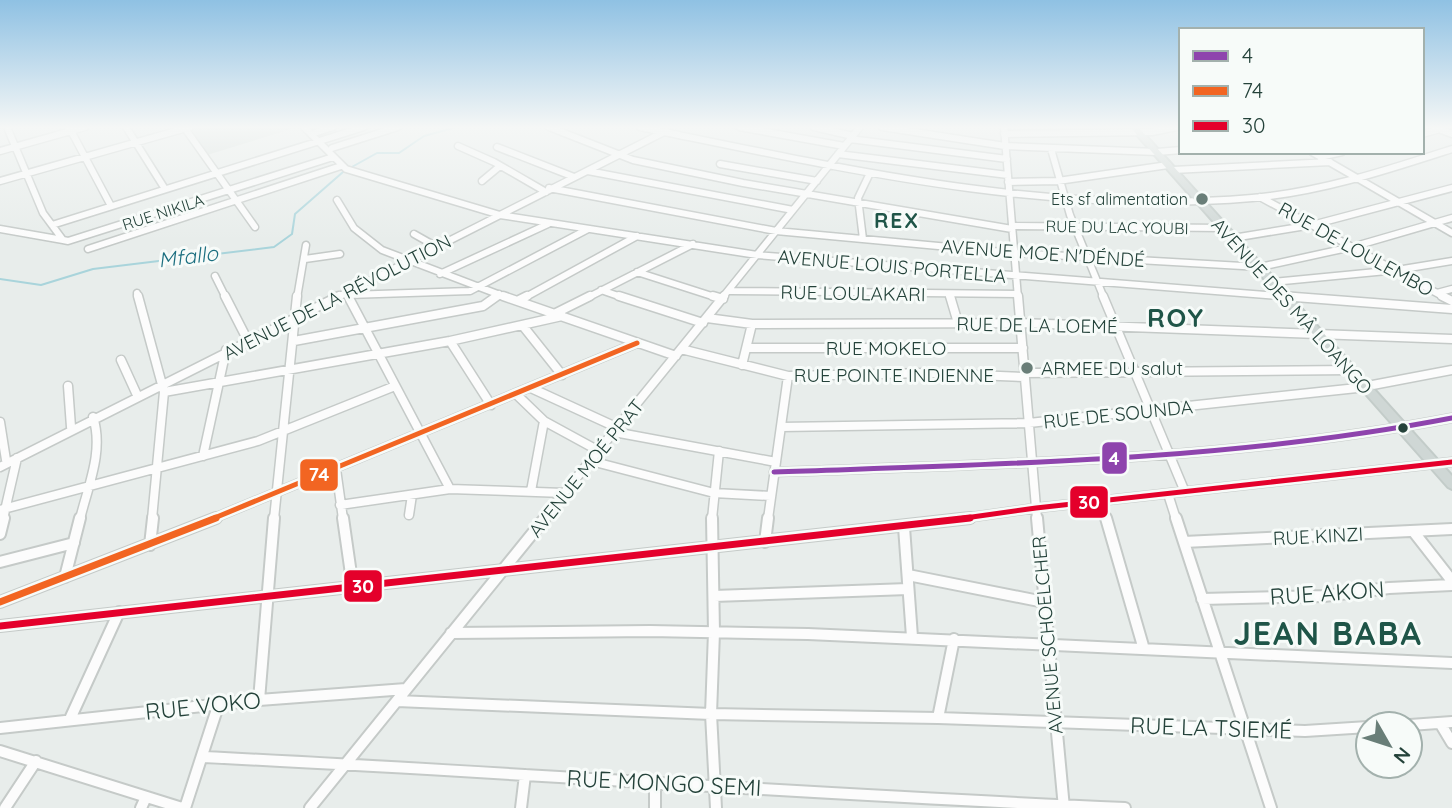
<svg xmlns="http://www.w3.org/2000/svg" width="1452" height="808" font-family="Quicksand,sans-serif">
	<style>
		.built { fill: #d6dedb }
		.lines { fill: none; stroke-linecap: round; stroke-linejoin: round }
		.stream { stroke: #a9d4db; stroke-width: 2 }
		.minor-far2-casing { stroke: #c5cac8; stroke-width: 9 }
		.minor-far1-casing { stroke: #c5cac8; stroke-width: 11 }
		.minor-casing { stroke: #c5cac8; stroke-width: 14 }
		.major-casing { stroke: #c3ccc9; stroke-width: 4 }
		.minor-far2 { stroke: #fcfcfc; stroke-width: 6 }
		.minor-far1 { stroke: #fcfcfc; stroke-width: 8 }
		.minor { stroke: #fcfcfc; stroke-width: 10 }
		.major { fill: #cfd7d5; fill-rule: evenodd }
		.bus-1-casing { stroke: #f7fbf9; stroke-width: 10 }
		.bus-2-far1-casing { stroke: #f7fbf9; stroke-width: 10 }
		.bus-2-casing { stroke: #f7fbf9; stroke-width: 12 }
		.bus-3-far1-casing { stroke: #f7fbf9; stroke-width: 10 }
		.bus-3-casing { stroke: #f7fbf9; stroke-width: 12 }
		.bus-1 { stroke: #8e44ad; stroke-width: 5 }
		.bus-2-far1 { stroke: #f26522; stroke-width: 5 }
		.bus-2 { stroke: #f26522; stroke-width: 7 }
		.bus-3-far1 { stroke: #e4002b; stroke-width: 5 }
		.bus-3 { stroke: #e4002b; stroke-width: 7 }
		.poi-dot { fill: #697e78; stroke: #f7fbf9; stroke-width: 2.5 }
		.bus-dot { fill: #24423a; stroke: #f7fbf9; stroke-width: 2.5 }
		.labels { text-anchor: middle; stroke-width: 6; stroke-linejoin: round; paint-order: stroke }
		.far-poi-label { font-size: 16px; fill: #24423a; stroke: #f7fbf9; text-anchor: end }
		.far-street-label { font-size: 16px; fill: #24423a; stroke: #f7fbf9 }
		.street-label { font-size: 19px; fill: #24423a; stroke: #f7fbf9 }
		.poi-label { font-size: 19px; fill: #24423a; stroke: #f7fbf9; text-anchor: start }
		.far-district-label { font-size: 21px; font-weight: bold; letter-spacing: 2px; fill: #1f5548; stroke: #f7fbf9 }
		.water-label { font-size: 21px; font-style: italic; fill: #1c6f80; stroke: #f7fbf9 }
		.near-street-label { font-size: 23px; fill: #24423a; stroke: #f7fbf9 }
		.district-label { font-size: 26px; font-weight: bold; letter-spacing: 2px; fill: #1f5548; stroke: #f7fbf9 }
		.near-district-label { font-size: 32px; font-weight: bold; letter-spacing: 2px; fill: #1f5548; stroke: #f7fbf9 }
		.line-badge { stroke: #f7fbf9; stroke-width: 2.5 }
		.badge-label { font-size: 19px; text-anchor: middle; font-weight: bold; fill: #fff }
	</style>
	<rect width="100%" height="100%" fill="#e8edeb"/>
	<path class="built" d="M 193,127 L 298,127 L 207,155 L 187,129 Z"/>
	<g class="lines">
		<path class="stream" d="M 350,168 L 377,153 L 399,153 L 424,136 L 457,127
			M 0,279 L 41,285 L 93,269 L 274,247 L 292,234 L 295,214 L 343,172"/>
		<defs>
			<path id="minor-far2" d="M 7,127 L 43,213 L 63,240 L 68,241 L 333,157
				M 69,127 L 111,206
				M 126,127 L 165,189
				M 184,127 L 255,227
				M 304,127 L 346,169 L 500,215 L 757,255 L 1304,298
				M 549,127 L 633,160 L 743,183 L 1012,229
				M 640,127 C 841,168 1046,216 1252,198 C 1321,192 1387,170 1452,149
				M 739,127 L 844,146
				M 814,127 L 853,136
				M 882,127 L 1005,146 L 1157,152 L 1181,150
				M 1004,127 L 1018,298
				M 1433,127 L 1452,134
				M 311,134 L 333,127
				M 1004,134 L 1152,132 L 1177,127
				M 1422,134 L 1440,129
				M 850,139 L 1007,159
				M 458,146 L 494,162 L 546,192
				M 497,147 L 574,177
				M 332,148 L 398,127
				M 1051,149 L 1070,215 L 1104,298
				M 0,151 L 85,127
				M 1312,152 L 1452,233
				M 838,154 L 1008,175
				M 1320,157 L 1342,152
				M 720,164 L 817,181
				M 1173,170 L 1330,162
				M 588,171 L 793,210
				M 0,181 L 190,127
				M 482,181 L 500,166
				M 1008,182 L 1058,181 L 1168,165
				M 549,188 L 776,231 L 1014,253 L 1260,267 L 1352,247 L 1452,218
				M 1260,197 L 1446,298
				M 337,200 L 354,228 L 382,250 L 508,298
				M 52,225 L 364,127
				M 1012,226 L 1223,228
				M 0,229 L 63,240
				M 414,234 L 437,247
				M 1233,238 L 1312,225 L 1452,188
				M 863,239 L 858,198 L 870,173
				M 88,249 L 341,166
				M 305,259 L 340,254
				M 637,272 L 718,298
				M 440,274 L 548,224
				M 215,276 L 226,298
				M 1273,282 L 1397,270 L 1452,261
				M 601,290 L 624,298
				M 730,291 L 1018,294
				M 137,293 L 138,298
				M 347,293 L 349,298
				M 1437,293 L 1452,289
				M 949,294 L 950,298
				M 348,295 L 470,291 L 588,229
				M 297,298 L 306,245
				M 336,298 L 666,131
				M 494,298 L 499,294
				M 524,298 L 637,236
				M 587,298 L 693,244
				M 722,298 L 860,127"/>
			<path id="minor-far1" d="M 138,296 L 164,392 L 152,519
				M 225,296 L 247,339
				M 348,296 L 450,489
				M 503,296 L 676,356
				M 619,296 L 703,323
				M 713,296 L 723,299
				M 950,296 L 958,323
				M 1018,296 L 1037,519
				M 1103,296 L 1185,492
				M 1282,296 L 1452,309
				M 1442,296 L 1452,301
				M 519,300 L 527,296
				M 556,313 L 590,296
				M 707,318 L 752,324 L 1020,323 L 1452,339
				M 523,326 L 562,375
				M 294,341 L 483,306 L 497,296
				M 450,341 L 491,405
				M 749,348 L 1023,348
				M 681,349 L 788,376 L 927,373 L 1025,377
				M 121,360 L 137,395
				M 742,365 L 752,324
				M 1025,373 L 1351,370
				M 68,386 L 71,427
				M 531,388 L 618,428
				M 164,392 L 450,341 L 562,316
				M 516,394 L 544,421 L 599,451
				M 0,422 L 6,460
				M 781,427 L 1029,423 L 1357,388 L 1452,370
				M 614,432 L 776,462
				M 203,456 L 226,350
				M 591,461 L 714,493 L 771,496
				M 0,467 L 339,296
				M 336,469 L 343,519
				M 774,472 C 1000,464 1229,461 1452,418
				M 531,491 L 544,421
				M 1168,494 L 1176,519
				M 1101,502 L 1106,519
				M 340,505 L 450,489 L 564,493
				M 0,510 L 258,441 L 395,386
				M 409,515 L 412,495
				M 3,519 L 17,458
				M 80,519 C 88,486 104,451 93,417
				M 212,519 L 637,343
				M 274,519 L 297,296
				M 543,519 L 724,296
				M 712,519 L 719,451
				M 768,519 L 788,376
				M 958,519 L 1036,508 L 1452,462"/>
			<path id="minor" d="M 343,518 L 353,588
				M 712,518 L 714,632 L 711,714 L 716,808
				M 1037,518 L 1064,808
				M 1106,518 L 1143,646
				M 1176,518 L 1271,808
				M 904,527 L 912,637
				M 1413,531 L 1452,581
				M 0,534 L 4,518
				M 765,542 L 768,518
				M 1184,542 L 1452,529
				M 150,545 L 153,518
				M 0,562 L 74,543
				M 908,575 L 1044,602
				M 65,577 L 80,518
				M 714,596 L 908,589
				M 1202,599 L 1324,596 L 1389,588 L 1452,585
				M 0,602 L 216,518
				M 0,626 L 970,518
				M 451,633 L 650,631 L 808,634 L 1452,663
				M 259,700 L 274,518
				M 397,701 L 711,714 L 938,718 L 1305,731 L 1368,727
				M 938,718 L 954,639
				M 70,719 L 119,612
				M 1440,723 L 1452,743
				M 1410,725 L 1452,722
				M 0,728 L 259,700 L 406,689
				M 0,751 L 182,808
				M 203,757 C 511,772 817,795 1125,808
				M 655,782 L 655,808
				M 5,808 L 36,761
				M 141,808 L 146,797
				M 185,808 L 218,706
				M 310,808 L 545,518
				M 521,808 L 525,775"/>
			<path id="major" d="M 1130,127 L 1138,127 L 1452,476 L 1452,489 L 1448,487 Z"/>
		</defs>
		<use href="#minor-far2" class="minor-far2-casing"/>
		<use href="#minor-far1" class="minor-far1-casing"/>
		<use href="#minor" class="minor-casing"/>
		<use href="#major" class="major-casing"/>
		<use href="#minor-far2" class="minor-far2"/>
		<use href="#minor-far1" class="minor-far1"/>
		<use href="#minor" class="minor"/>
		<use href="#major" class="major"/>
		<defs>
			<path id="bus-1" d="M 774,472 C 1000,464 1229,461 1452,418"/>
			<path id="bus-2-far1" d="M 212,519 L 637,343"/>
			<path id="bus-2" d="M 0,602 L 216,518"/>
			<path id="bus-3-far1" d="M 958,519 L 1036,508 L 1452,462"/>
			<path id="bus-3" d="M 0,626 L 970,518"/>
		</defs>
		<use href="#bus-1" class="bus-1-casing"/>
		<use href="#bus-2-far1" class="bus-2-far1-casing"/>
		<use href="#bus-2" class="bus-2-casing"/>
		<use href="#bus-3-far1" class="bus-3-far1-casing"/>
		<use href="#bus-3" class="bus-3-casing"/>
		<use href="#bus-1" class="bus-1"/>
		<use href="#bus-2-far1" class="bus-2-far1"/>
		<use href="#bus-2" class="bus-2"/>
		<use href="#bus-3-far1" class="bus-3-far1"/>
		<use href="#bus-3" class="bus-3"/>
	</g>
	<linearGradient id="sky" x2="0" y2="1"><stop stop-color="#8fc1e3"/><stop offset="0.53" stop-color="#f5f7f6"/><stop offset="1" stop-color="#f5f7f6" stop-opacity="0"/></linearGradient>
	<rect width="1452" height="240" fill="url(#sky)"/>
	<g class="poi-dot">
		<circle cx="1202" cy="199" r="7"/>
		<circle cx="1027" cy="368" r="7"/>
	</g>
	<circle class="bus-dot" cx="1403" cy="428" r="6"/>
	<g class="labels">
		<g class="far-poi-label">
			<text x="1188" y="205">Ets sf alimentation</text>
		</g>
		<g class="far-street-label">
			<text transform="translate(163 212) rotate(-18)" y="6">RUE NIKILA</text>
			<text transform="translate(1117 227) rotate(1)" y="6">RUE DU LAC YOUBI</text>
		</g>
		<g class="street-label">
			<text transform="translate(1356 249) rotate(29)" y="7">RUE DE LOULEMBO</text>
			<text transform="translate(1043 253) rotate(4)" y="7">AVENUE MOE N'DÉNDÉ</text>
			<text transform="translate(892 266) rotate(5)" y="7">AVENUE LOUIS PORTELLA</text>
			<text transform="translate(853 293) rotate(1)" y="7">RUE LOULAKARI</text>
			<text transform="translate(337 297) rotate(-27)" y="7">AVENUE DE LA RÉVOLUTION</text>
			<text transform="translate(1292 306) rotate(48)" y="7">AVENUE DES MÂ LOANGO</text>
			<text transform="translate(1037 325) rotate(1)" y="7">RUE DE LA LOEMÉ</text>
			<text x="886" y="355">RUE MOKELO</text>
			<text x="894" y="382">RUE POINTE INDIENNE</text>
			<text transform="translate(1118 414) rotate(-6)" y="7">RUE DE SOUNDA</text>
			<text transform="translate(586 468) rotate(-51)" y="7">AVENUE MOÉ PRAT</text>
			<text transform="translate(1318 536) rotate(-3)" y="7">RUE KINZI</text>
			<text transform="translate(1047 635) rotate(-95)" y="7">AVENUE SCHOELCHER</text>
		</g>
		<g class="poi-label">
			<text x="1041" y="375">ARMEE DU salut</text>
		</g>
		<g class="far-district-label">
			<text x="897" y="228">REX</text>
		</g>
		<g class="water-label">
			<text transform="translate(188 257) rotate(-7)" y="7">Mfallo</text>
		</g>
		<g class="near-street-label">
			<text transform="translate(1327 593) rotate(-4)" y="8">RUE AKON</text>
			<text transform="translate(203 706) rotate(-6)" y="8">RUE VOKO</text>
			<text transform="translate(1211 728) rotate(2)" y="8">RUE LA TSIEMÉ</text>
			<text transform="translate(664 783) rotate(3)" y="8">RUE MONGO SEMI</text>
		</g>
		<g class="district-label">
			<text x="1176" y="327">ROY</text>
		</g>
		<g class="near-district-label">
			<text x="1328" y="645">JEAN BABA</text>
		</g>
	</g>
	<g class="line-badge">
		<rect x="1101" y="441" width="27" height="34" rx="7" fill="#8e44ad"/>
		<rect x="299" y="458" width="40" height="34" rx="7" fill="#f26522"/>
		<rect x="1069" y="485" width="40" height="34" rx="7" fill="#e4002b"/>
		<rect x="343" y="569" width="40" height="34" rx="7" fill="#e4002b"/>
	</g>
	<g class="badge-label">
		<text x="1114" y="465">4</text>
		<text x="319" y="481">74</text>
		<text x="1089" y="509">30</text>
		<text x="363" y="593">30</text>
	</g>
	<rect x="1179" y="28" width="245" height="126" fill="#f7fbf9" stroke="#a3b1ad" stroke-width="2"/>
	<rect x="1193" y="51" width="35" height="10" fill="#8e44ad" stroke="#a3b1ad" stroke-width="2"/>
	<text x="1242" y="63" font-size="21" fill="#24423a">4</text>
	<rect x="1193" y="86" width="35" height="10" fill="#f26522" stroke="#a3b1ad" stroke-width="2"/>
	<text x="1242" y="98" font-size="21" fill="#24423a">74</text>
	<rect x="1193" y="121" width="35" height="10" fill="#e4002b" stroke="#a3b1ad" stroke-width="2"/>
	<text x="1242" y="133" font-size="21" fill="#24423a">30</text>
	<g transform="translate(1389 745) rotate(129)"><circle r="33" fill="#f7fbf9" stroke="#a3b1ad" stroke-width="2"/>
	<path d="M0-5L12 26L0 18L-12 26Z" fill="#697e78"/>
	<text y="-10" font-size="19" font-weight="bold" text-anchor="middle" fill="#24423a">N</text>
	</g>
</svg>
